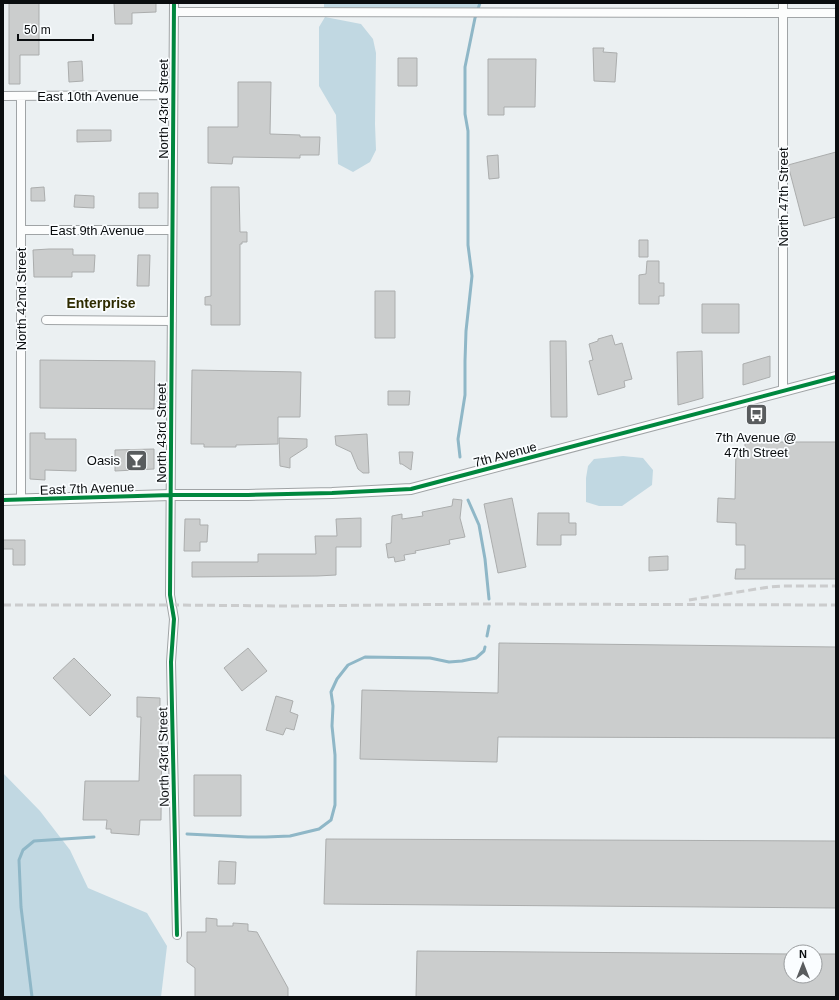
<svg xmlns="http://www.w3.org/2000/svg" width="839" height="1000" font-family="Arial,sans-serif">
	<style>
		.green { fill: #c1d8e2 }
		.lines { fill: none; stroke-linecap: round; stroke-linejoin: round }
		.stream { stroke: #8fb7c7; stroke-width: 3 }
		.building { fill: #cbcdcd; stroke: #abadad }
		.minor-casing { stroke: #a0a4a6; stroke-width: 10 }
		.tertiary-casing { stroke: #a0a4a6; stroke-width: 12 }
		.minor { stroke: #fcfdfd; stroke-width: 8 }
		.tertiary { stroke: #fcfdfd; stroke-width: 10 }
		.rail { stroke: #cbcccd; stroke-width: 3; stroke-dasharray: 8 4; stroke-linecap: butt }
		.cycleway-casing { stroke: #fafdff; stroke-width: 6 }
		.cycleway { stroke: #00873e; stroke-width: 4 }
		.labels { text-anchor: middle; stroke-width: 3.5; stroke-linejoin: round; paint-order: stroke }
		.street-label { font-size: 13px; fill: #0a0d0f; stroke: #fafdff }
		.poi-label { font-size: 13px; fill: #0a0d0f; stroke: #fafdff }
		.neighbourhood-label { font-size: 14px; font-weight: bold; fill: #2e2b00; stroke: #fafdff }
	</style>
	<rect width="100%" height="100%" fill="#ebf0f2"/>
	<path class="green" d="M 324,3 L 480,3 L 478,9 L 324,10 Z
		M 325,17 L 361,24 L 373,39 L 376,53 L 375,124 L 376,150 L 370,162 L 353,172 L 338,164 L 336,115 L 319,86 L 319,27 Z
		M 623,456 L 643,458 L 653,470 L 652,485 L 622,506 L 599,506 L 586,502 L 586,478 L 588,466 L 594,459 Z
		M 3,773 L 40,811 L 70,850 L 88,888 L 147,913 L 167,946 L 161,997 L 3,997 Z"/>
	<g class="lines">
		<path class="stream" d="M 460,457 L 458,439 L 465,395 L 465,361 L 466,331 L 472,276 L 468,245 L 468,131 L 465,114 L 465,67 L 475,18 L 480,3
			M 468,500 L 479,525 L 485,559 L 489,599
			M 487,636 L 489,626
			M 187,834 L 248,837 L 266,837 L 290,836 L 319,829 L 331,820 L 335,805 L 335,755 L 332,726 L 333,706 L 331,692 L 337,679 L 348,665 L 365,657 L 430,658 L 449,662 L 462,661 L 476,658 L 484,651 L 485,647
			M 32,997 L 21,907 L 19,860 L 23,850 L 34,841 L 94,837"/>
	</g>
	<path class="building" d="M 9,3 L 39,3 L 39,55 L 20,55 L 20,84 L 9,84 Z
		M 114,3 L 156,3 L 156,12 L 132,13 L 132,24 L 115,24 Z
		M 593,48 L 604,48 L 603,52 L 617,53 L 615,82 L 594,81 Z
		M 398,58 L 417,58 L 417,86 L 398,86 Z
		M 488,59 L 536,59 L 535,107 L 504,107 L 504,115 L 488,115 Z
		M 82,61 L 83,81 L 69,82 L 68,62 Z
		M 238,82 L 271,82 L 270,134 L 300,135 L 300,137 L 320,137 L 319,155 L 300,155 L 300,158 L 233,157 L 232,164 L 208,163 L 208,127 L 238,127 Z
		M 77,130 L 111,130 L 111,141 L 77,142 Z
		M 836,152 L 836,217 L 804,226 L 788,165 Z
		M 498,155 L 499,178 L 489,179 L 487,156 Z
		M 44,187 L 45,201 L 31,201 L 31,188 Z
		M 211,187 L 239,187 L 240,232 L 247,232 L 247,242 L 242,242 L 242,244 L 240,244 L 240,325 L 211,325 L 211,305 L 205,305 L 205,297 L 211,296 Z
		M 139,193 L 158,193 L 158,208 L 139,208 Z
		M 75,195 L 94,196 L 94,208 L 74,207 Z
		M 639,240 L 648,240 L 648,257 L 639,257 Z
		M 49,249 L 73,249 L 73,255 L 95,255 L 94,272 L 72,272 L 72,277 L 34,277 L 33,250 Z
		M 138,255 L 150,255 L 149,286 L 137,286 Z
		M 647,261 L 659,261 L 659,283 L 664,283 L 664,296 L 659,296 L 659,304 L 639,304 L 639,275 L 646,274 Z
		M 375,291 L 395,291 L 395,338 L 375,338 Z
		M 702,304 L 739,304 L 739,333 L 702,333 Z
		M 612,335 L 615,345 L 622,343 L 632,379 L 624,381 L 625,387 L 598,395 L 589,361 L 593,360 L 589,344 L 598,341 L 598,339 Z
		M 550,341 L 566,341 L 567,417 L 551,417 Z
		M 702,351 L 703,398 L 678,405 L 677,352 Z
		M 770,356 L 770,377 L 743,385 L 743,364 Z
		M 40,360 L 155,361 L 154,409 L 40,408 Z
		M 192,370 L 301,372 L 300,417 L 278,417 L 278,444 L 236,445 L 236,447 L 204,447 L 204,444 L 191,444 Z
		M 388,391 L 410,391 L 409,405 L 388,405 Z
		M 30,433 L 45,433 L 45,439 L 76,439 L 76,471 L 45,470 L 45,480 L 30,479 Z
		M 367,434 L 369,473 L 363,473 L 358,469 L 351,452 L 336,445 L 335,436 Z
		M 279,438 L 307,439 L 307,447 L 290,458 L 290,468 L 280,466 Z
		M 745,442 L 836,442 L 836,579 L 735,579 L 736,569 L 745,569 L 745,545 L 736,545 L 736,523 L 717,522 L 718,498 L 735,499 L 736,450 L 745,450 Z
		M 154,449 L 154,469 L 115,471 L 115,450 Z
		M 399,452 L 413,452 L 411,470 L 402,464 L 400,464 Z
		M 512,498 L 526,567 L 498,573 L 484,504 Z
		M 453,499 L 462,500 L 460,518 L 465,537 L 449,540 L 450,544 L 415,551 L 416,553 L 404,555 L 405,560 L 395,562 L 394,557 L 388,558 L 386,544 L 391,543 L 392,516 L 402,514 L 402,519 L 423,516 L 422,512 L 452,506 Z
		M 538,513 L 569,513 L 569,523 L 576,523 L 576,535 L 561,535 L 561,545 L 537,545 Z
		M 361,518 L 361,547 L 336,547 L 336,575 L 317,576 L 192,577 L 192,562 L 258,562 L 258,554 L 316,554 L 315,536 L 337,536 L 336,519 Z
		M 185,519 L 200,519 L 200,525 L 208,525 L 207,542 L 200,542 L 200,551 L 184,551 Z
		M 3,540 L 25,540 L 25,565 L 13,565 L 13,549 L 3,549 Z
		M 668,556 L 668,570 L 649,571 L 649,557 Z
		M 499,643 L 836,647 L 836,738 L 498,737 L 497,762 L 360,759 L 362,690 L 498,693 Z
		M 248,648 L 267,671 L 242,691 L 224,668 Z
		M 74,658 L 111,695 L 90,716 L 53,678 Z
		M 276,696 L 293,701 L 290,712 L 298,715 L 294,730 L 286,728 L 283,735 L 266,730 Z
		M 137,697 L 160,698 L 160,721 L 162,721 L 161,820 L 140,820 L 139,835 L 111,833 L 111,829 L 106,829 L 107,820 L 83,820 L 85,781 L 139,781 L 141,717 L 137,717 Z
		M 194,775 L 241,775 L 241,816 L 194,816 Z
		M 326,839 L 836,841 L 836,908 L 324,904 Z
		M 219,861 L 236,862 L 235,884 L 218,884 Z
		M 206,918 L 217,919 L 217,926 L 233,926 L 233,923 L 248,924 L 248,931 L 257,932 L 288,988 L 288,997 L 195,997 L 195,968 L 187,962 L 187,932 L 206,932 Z
		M 417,951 L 791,954 L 791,976 L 815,976 L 815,954 L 836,954 L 836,997 L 416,997 Z"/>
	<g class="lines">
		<defs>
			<path id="minor" d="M 174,3 L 170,595 L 174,619 L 171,662 L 177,935
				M 174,12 L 836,13
				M 3,96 L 173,95
				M 21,97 L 21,500
				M 21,230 L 172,230
				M 46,320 L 172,321
				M 783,391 L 783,3"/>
			<path id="tertiary" d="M 3,500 L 171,495 L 248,495 L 332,493 L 411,489 L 836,377"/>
		</defs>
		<use href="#minor" class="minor-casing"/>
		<use href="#tertiary" class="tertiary-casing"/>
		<use href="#minor" class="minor"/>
		<use href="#tertiary" class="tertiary"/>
		<path class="rail" d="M 689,600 L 769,587 L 782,586 L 836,586
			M 3,605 L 172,605 L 288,606 L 480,604 L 836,605"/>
		<defs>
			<path id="cycleway" d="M 174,3 L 170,595 L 174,619 L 171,662 L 177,935
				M 3,500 L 171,495 L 248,495 L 332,493 L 411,489 L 836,377"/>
		</defs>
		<use href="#cycleway" class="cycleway-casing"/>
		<use href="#cycleway" class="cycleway"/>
	</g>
	<defs>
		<symbol id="bus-square" viewBox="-11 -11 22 22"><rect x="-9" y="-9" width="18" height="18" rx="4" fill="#595c5e" stroke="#fafdff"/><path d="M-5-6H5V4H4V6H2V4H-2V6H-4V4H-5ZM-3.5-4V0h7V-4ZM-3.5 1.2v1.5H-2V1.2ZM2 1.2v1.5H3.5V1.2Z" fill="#fff"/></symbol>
		<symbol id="bar-square" viewBox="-11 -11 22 22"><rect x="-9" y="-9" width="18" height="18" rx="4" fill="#595c5e" stroke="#fafdff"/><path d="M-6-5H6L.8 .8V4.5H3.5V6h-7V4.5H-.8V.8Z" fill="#fff"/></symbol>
	</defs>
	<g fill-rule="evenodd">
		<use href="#bus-square" x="744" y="402" width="25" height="25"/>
		<use href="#bar-square" x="124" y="448" width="25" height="25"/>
	</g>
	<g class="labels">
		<g class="street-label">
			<text x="88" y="101">East 10th Avenue</text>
			<text transform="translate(163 109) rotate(-90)" y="5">North 43rd Street</text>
			<text transform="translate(783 197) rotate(-90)" y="5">North 47th Street</text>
			<text x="97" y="235">East 9th Avenue</text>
			<text transform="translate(21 299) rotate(-90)" y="5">North 42nd Street</text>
			<text transform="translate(161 433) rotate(-90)" y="5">North 43rd Street</text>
			<text transform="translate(505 454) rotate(-15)" y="5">7th Avenue</text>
			<text transform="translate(87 488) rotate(-2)" y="5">East 7th Avenue</text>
			<text transform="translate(163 757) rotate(-91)" y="5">North 43rd Street</text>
		</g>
		<g class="poi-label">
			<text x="756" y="442">7th Avenue @<tspan x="756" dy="15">47th Street</tspan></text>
			<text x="120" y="465" text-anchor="end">Oasis</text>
		</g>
		<g class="neighbourhood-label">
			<text x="101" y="308">Enterprise</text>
		</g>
	</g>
	<rect width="839" height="1000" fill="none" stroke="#0a0d0f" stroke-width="8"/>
	<g transform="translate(803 964)"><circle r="19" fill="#fafdff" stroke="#9a9d9f"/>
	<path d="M0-3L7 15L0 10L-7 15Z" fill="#595c5e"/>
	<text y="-6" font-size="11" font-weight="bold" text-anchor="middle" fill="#0a0d0f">N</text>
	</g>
	<path d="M18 34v6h75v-6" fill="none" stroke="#0a0d0f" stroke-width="2"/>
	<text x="24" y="34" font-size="12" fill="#0a0d0f" stroke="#fafdff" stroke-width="3" paint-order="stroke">50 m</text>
</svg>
